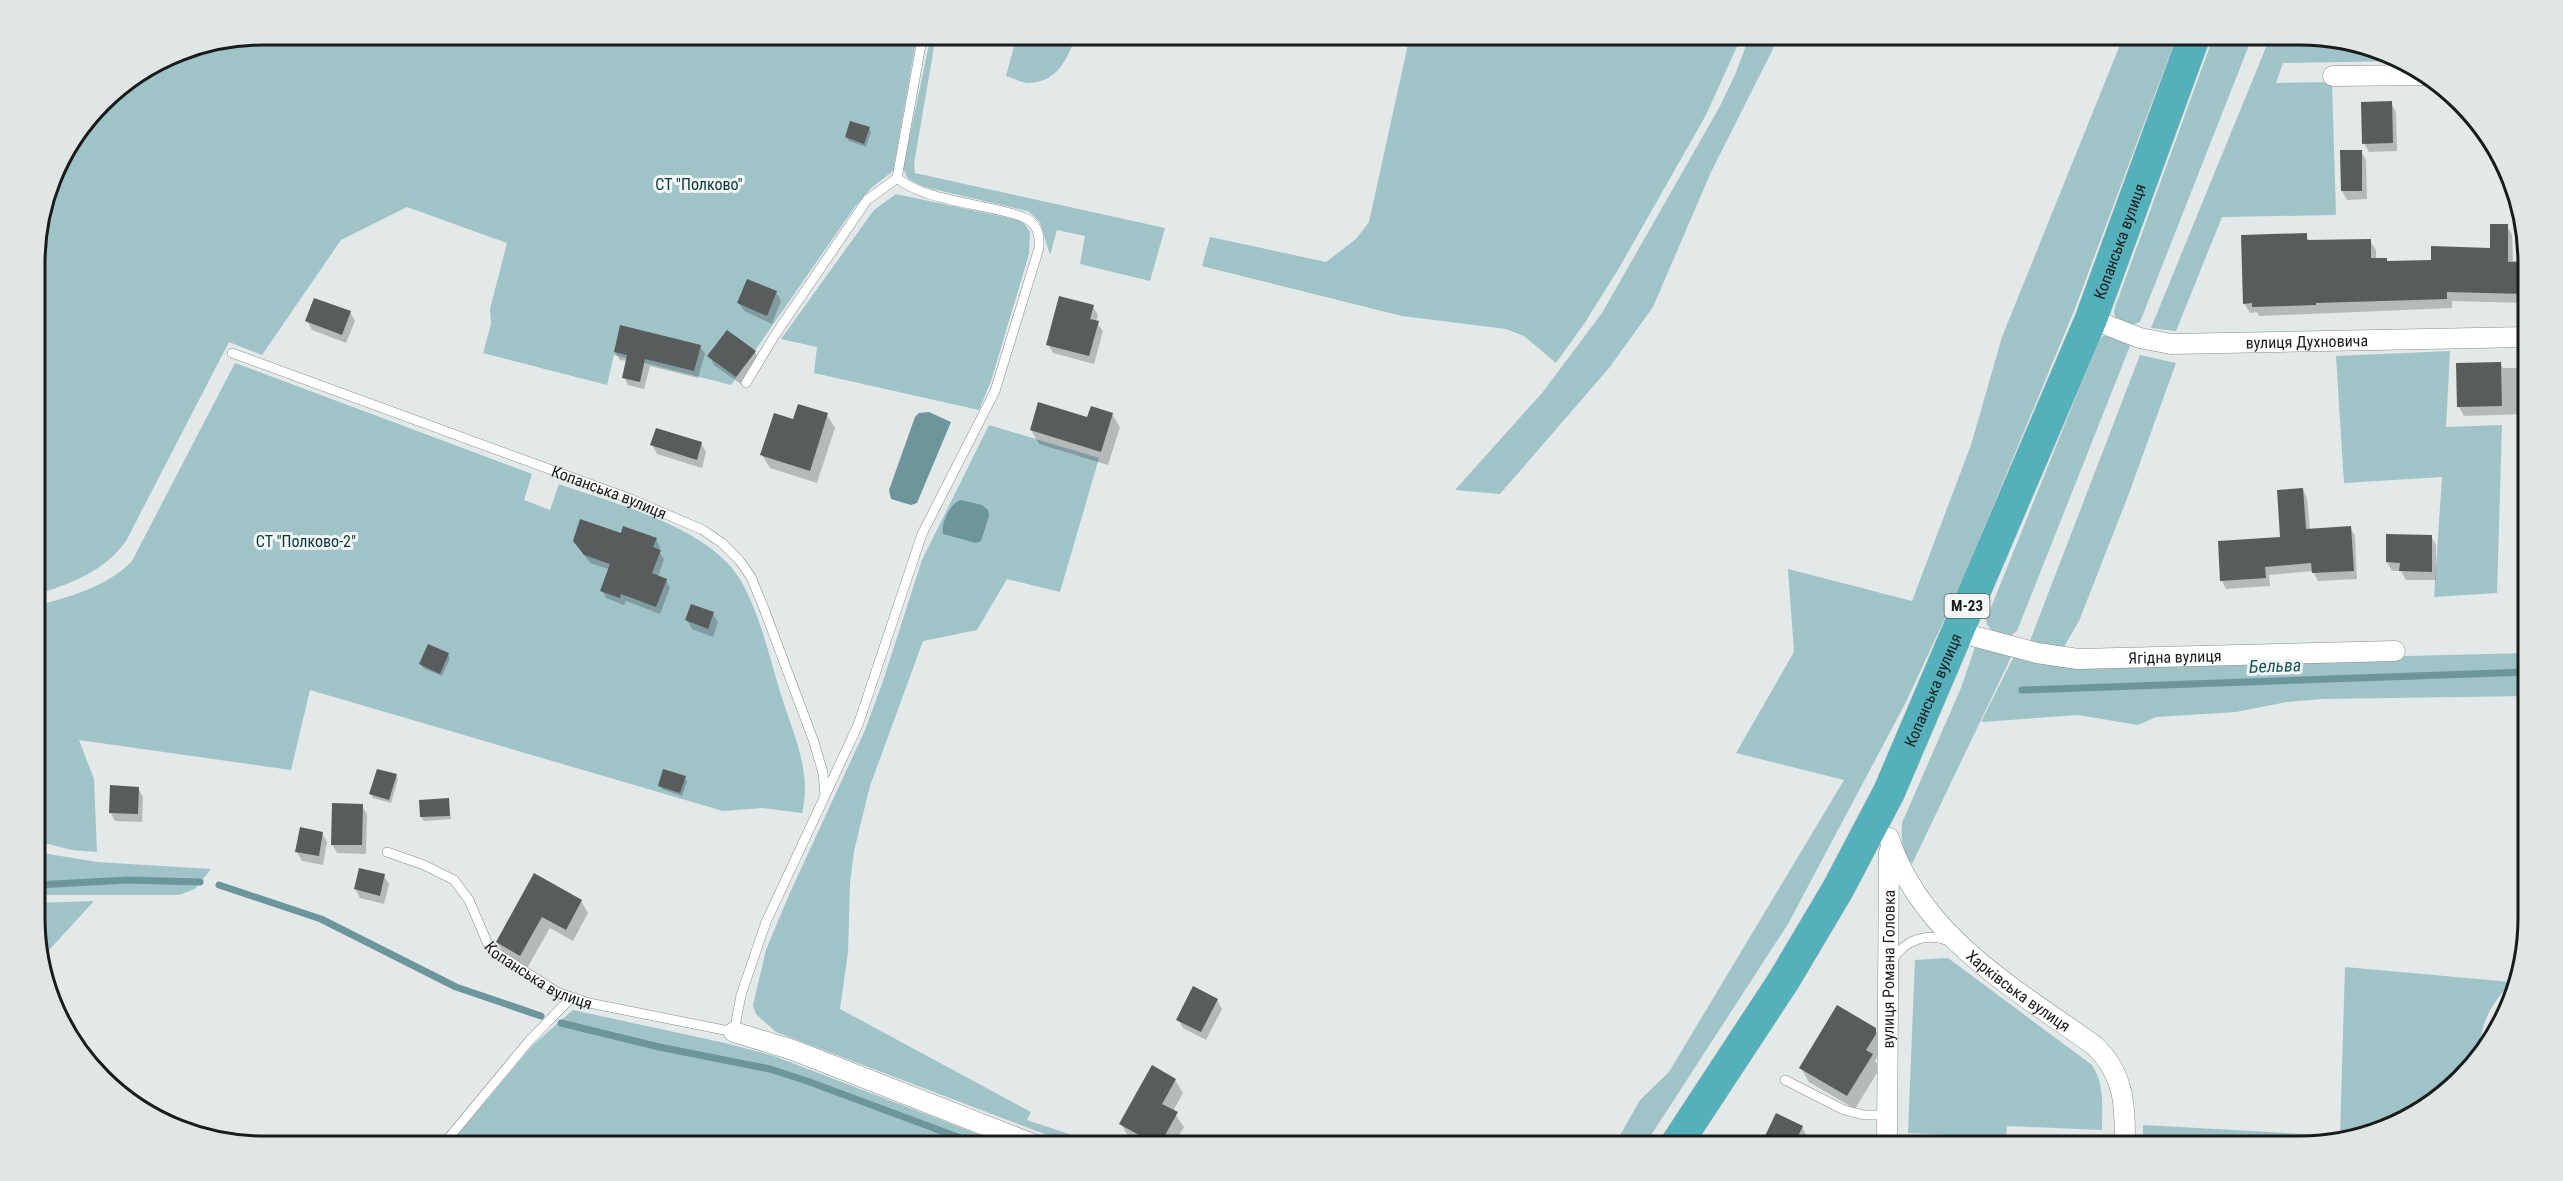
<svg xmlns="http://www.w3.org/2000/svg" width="2563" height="1181" font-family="'Roboto Condensed',sans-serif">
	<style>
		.green { fill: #a0c3c8 }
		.water { fill: #6d969c }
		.shadow { fill: #0003 }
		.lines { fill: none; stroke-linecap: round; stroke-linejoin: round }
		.stream { stroke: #6d969c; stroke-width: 7 }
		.building { fill: #585c5d }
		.service-casing { stroke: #878b8c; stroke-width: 10 }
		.minor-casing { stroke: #878b8c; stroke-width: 21 }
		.trunk-casing { stroke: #c3c4c4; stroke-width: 33 }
		.service { stroke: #fff; stroke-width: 9 }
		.minor { stroke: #fff; stroke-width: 20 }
		.trunk { stroke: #54b0ba; stroke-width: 32 }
		.labels { text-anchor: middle; stroke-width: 6; stroke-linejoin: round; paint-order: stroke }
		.shield { fill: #f1f6f6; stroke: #5a5d5d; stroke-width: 1.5 }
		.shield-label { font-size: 15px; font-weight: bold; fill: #1a1c1c }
		.park-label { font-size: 16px; fill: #083438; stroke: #f1f6f6 }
		.street-label { font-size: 16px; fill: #1a1c1c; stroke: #f1f6f6 }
		.water-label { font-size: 18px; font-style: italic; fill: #18545b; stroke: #f1f6f6 }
		.rim { fill: none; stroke: #1a1c1c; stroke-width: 3 }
	</style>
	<rect width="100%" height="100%" fill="#e3e8e9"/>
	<path class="green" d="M 1703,34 L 1739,42 L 1706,115 L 1619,268 L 1586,321 L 1556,363 L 1524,336 L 1506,329 L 1402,316 L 1202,266 L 1210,237 L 1326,262 L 1356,239 L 1369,222 L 1410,35 Z
		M 263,35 L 917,35 L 893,171 L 871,188 L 854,208 L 731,385 L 614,355 L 607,385 L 483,353 L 491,324 L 490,309 L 507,243 L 407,207 L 341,240 L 262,355 L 229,342 L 126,541 C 104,572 71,583 36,595 L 35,248 L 58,162 L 112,91 L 176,52 Z
		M 931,35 L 936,35 L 914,164 L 915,173 L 1165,228 L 1150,281 L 1080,264 L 1085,236 L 1057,230 L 1050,255 L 1040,222 L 1028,211 L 924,187 L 908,179 L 903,168 Z
		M 1017,35 L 1077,35 C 1067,57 1059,82 1029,83 C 1022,83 1013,78 1006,76 Z
		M 1750,35 L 1780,35 L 1711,172 L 1653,307 L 1609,368 L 1500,494 L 1455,490 L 1542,393 L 1602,313 L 1719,108 L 1735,75 Z
		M 2124,35 L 2177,35 L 2074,311 L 1959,588 L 1906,702 L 1788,924 L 1644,1146 L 1614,1146 L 1640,1100 L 1669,1072 L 1844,780 L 1736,753 L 1794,652 L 1788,569 L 1912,601 L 1971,445 L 2002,337 Z
		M 2214,35 L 2253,35 L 2140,322 L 2132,325 L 2115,318 L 2114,310 Z
		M 2271,35 C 2309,35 2371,42 2404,61 L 2283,63 L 2276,83 L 2332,82 L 2336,215 L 2222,217 L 2176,331 L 2151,328 Z
		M 896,194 L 1014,219 L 1024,223 L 1030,232 L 1029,254 L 991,381 L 979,410 L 814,373 L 817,347 L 781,339 L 874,210 Z
		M 2109,335 L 2132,341 L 2017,631 L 2010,636 C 1999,633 1988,633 1986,620 L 2098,342 L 2103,336 Z
		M 2450,351 L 2446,427 L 2502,425 L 2497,593 L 2434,597 L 2442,477 L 2344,483 L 2336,356 Z
		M 2140,355 L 2176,363 L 2128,496 L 2079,621 L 2061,652 L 2028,646 Z
		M 235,363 L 532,474 L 524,500 L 550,510 L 559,484 C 615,504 710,527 741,581 C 761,616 770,660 782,698 C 794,735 812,773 802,813 L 762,808 L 723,811 L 310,690 L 291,770 L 79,740 L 94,779 L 97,852 L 72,850 L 36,841 L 36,606 C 69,597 107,587 132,561 Z
		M 989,425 L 1099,458 L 1060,592 L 1007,579 L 977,630 L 923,641 L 870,786 L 854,851 L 850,883 L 848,952 L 840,1009 L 1031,1112 L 1027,1120 L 1105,1146 L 1076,1146 L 776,1032 L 756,1014 L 753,1005 L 766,950 L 789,895 L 865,730 L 882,684 L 922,560 Z
		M 1977,641 L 2014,651 L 1912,864 C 1902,852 1901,838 1902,823 L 1961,688 Z
		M 2016,652 L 2078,664 L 2528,653 L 2528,696 L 2322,699 L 2287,702 L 2236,712 L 2156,717 L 2138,725 L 2078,715 L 1981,722 Z
		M 36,852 L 97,862 L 211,869 L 195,889 L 179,895 L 36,895 Z
		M 94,901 L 40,960 L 37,948 L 36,903 Z
		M 1948,958 L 2092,1065 C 2105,1085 2102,1106 2102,1130 L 2007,1126 L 2006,1138 L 1908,1133 L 1915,960 Z
		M 2345,967 L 2511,982 C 2488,1008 2480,1025 2478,1060 L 2427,1108 L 2374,1134 L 2314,1146 L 2143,1145 L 2143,1125 L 2340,1136 Z
		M 573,1010 L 725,1043 L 774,1056 L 1009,1146 L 448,1146 L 534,1044 Z"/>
	<path class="water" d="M 929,412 L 951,422 L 917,503 L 911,505 L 891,499 L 889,490 L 915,417 L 919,413 Z
		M 961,500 L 982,505 L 988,510 L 989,516 L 981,541 L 976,543 L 943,534 C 941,523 950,503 961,500 Z"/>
	<path class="shadow" d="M 2391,103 L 2396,112 L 2397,151 L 2369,152 L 2364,143 Z
		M 869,129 L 871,132 L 866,147 L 849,141 L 846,137 Z
		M 2361,151 L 2366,160 L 2367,199 L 2347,200 L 2342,191 Z
		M 2507,226 L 2512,235 L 2513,263 L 2527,263 L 2527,309 L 2524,303 L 2452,301 L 2452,308 L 2259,316 L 2257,312 L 2250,313 L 2244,303 L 2306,235 L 2310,242 L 2370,241 L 2376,250 L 2376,259 L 2386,259 L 2388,262 L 2433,261 L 2491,250 Z
		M 776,292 L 781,301 L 772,324 L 744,311 L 739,303 Z
		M 1093,307 L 1098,315 L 1096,322 L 1103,331 L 1094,364 L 1053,353 L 1048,344 Z
		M 350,312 L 355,321 L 346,343 L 312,330 L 307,321 Z
		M 700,346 L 705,354 L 698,378 L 650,366 L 644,389 L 628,385 L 624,377 L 627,361 L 620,360 L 615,352 Z
		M 755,352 L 760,361 L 742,385 L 714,365 L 709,356 Z
		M 2500,363 L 2503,368 L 2527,368 L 2527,414 L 2464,416 L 2459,407 L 2458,364 Z
		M 1112,414 L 1120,427 L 1108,465 L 1039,444 L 1031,430 Z
		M 827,415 L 835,428 L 817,483 L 770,468 L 762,455 L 794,420 Z
		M 701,443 L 706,452 L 702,468 L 657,454 L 652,445 Z
		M 2303,490 L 2307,498 L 2310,530 L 2350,527 L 2355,536 L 2357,579 L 2318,581 L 2313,571 L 2269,575 L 2270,586 L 2226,589 L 2222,581 L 2282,539 Z
		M 622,535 L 656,539 L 660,547 L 658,551 L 664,559 L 658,577 L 666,580 L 670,588 L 660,614 L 626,601 L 624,605 L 606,598 L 602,590 L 609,569 L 590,563 L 580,549 Z
		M 2431,536 L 2436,545 L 2436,580 L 2406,580 L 2401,571 L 2392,571 L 2387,562 Z
		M 713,614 L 718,622 L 713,637 L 692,629 L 687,620 Z
		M 448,654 L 450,658 L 442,676 L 423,668 L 421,664 Z
		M 396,776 L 398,779 L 391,803 L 373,798 L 371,794 Z
		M 685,778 L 687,782 L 682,796 L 662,789 L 659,785 Z
		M 138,788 L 143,797 L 142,822 L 115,821 L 110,812 Z
		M 448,800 L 451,819 L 424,821 L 421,817 Z
		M 362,806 L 367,814 L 366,854 L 337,853 L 332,844 Z
		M 322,833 L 327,842 L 323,865 L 302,861 L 297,852 Z
		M 534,875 L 581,901 L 588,913 L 573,941 L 550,928 L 527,968 L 504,954 L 497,942 Z
		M 384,876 L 389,884 L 384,904 L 360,898 L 355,889 Z
		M 1217,1000 L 1222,1009 L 1206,1040 L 1183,1028 L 1178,1019 Z
		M 1875,1029 L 1883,1043 L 1883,1048 L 1875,1061 L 1880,1068 L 1855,1109 L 1809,1082 L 1801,1068 Z
		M 1175,1080 L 1183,1093 L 1173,1111 L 1184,1127 L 1173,1146 L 1144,1146 L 1129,1137 L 1121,1124 Z
		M 1802,1127 L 1807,1136 L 1802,1146 L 1770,1146 L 1766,1138 Z"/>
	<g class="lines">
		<path class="stream" d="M 2022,690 L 2528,672
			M 36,885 L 127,880 L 200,882
			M 219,885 L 321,919 L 456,987 L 541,1016
			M 561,1023 L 659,1047 L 770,1069 L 807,1081 L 982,1146"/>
	</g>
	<path class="building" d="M 2392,101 L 2393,143 L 2362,144 L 2361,102 Z
		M 850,121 L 870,127 L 864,144 L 845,137 Z
		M 2340,150 L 2362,150 L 2362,191 L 2341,191 Z
		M 2490,224 L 2508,224 L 2508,262 L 2527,261 L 2527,294 L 2447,292 L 2447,299 L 2316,303 L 2316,305 L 2252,307 L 2252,303 L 2243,304 L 2241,235 L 2307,233 L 2307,240 L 2371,239 L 2371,258 L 2387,258 L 2387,261 L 2431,260 L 2431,246 L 2490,248 Z
		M 747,279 L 777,291 L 767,316 L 737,303 Z
		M 1059,296 L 1094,305 L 1090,319 L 1099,321 L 1089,356 L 1046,345 Z
		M 314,298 L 351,311 L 342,335 L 305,321 Z
		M 620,325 L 701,345 L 694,371 L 645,359 L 640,382 L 622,378 L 627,355 L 614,352 Z
		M 727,330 L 756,351 L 736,377 L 707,356 Z
		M 2501,362 L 2502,406 L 2457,407 L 2456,363 Z
		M 1038,402 L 1087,417 L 1091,406 L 1113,413 L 1101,452 L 1030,430 Z
		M 798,404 L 828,413 L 810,471 L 760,455 L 774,413 L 793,419 Z
		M 656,428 L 702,442 L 697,460 L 650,445 Z
		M 2303,488 L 2306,529 L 2351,526 L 2354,571 L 2312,573 L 2311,563 L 2265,567 L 2266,578 L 2220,581 L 2218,541 L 2280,537 L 2277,490 Z
		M 580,519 L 621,533 L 623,526 L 657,538 L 653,547 L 661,550 L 652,573 L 667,579 L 656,607 L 621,594 L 620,598 L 600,591 L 610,564 L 584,555 L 573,541 Z
		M 2386,534 L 2432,535 L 2432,572 L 2399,571 L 2400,563 L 2386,562 Z
		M 691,604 L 714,612 L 708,629 L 685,620 Z
		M 428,644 L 449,653 L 440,674 L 419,664 Z
		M 377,769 L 397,774 L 389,800 L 369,794 Z
		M 663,769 L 686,776 L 680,793 L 658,786 Z
		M 110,785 L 139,787 L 138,814 L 109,813 Z
		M 449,798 L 450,816 L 420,817 L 419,800 Z
		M 332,803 L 363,804 L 362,845 L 331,845 Z
		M 300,827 L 323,832 L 319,856 L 295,852 Z
		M 359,868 L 385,874 L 380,896 L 354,889 Z
		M 534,873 L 582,900 L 566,930 L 542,917 L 520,956 L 496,942 Z
		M 1193,986 L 1218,999 L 1201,1032 L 1176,1020 Z
		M 1837,1005 L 1876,1028 L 1876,1034 L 1866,1050 L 1873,1054 L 1847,1096 L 1799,1068 Z
		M 1152,1065 L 1176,1079 L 1162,1104 L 1178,1112 L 1159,1146 L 1119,1124 Z
		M 1776,1113 L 1803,1126 L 1793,1146 L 1769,1146 L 1771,1141 L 1764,1138 Z"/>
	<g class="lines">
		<defs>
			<g id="service">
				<path id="s1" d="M 232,353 L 631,499 L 703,530 L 722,543 L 739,560 L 751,577 L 763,606 L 814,742 L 823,773 L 825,795"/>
				<path d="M 746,383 L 775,335 L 867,200 L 897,178 L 923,34"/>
				<path id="s2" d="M 387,852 L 424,865 L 454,880 L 469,900 L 487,942 L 495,952 L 557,992 L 589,1003 L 734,1032 L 741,995 L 766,922 L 858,725 L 922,534 L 995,391 L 1039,248 C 1040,233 1037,223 1023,217 C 986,203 926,202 897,178"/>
				<path d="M 1892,961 C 1904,940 1926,932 1949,941"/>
				<path d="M 1785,1080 L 1844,1110 L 1864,1115 L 1887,1115"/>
				<path d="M 442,1146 L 529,1041 L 570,999"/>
			</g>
			<g id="minor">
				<path d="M 2333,76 L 2427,75"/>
				<path id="s3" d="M 2091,319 L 2140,338 L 2171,344 L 2527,337"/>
				<path id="s4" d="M 1958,632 L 2037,653 L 2078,659 L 2395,651"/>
				<path id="s5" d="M 1889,838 C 1921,937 2016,989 2095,1046 C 2125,1075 2125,1106 2125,1146"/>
				<path d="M 734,1032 L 793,1050 L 1038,1146"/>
				<path id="s6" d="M 1887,1146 L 1889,852"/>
			</g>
			<g id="trunk">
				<path id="s7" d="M 1675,1146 L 1784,980 L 1838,889 L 1889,792 L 2091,319 L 2195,34"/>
			</g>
		</defs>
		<use href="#service" class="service-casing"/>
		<use href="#minor" class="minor-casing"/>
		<use href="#trunk" class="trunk-casing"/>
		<use href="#service" class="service"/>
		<use href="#minor" class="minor"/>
		<use href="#trunk" class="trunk"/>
	</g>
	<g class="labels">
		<rect class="shield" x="1944.5" y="594" width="45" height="24" rx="4.5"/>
		<g class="shield-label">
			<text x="1967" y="611">М-23</text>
		</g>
		<g class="park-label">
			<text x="699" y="190">СТ "Полково"</text>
			<text x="306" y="547">СТ "Полково-2"</text>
		</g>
		<g class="street-label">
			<text dy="6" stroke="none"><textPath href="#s7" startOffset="1011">Копанська вулиця</textPath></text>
			<text dy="6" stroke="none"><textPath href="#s3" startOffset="220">вулиця Духновича</textPath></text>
			<text dy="6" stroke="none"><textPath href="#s1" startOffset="402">Копанська вулиця</textPath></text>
			<text dy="6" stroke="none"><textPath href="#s4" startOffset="220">Ягідна вулиця</textPath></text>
			<text dy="6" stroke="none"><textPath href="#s7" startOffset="525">Копанська вулиця</textPath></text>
			<text dy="6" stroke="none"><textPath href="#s6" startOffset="177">вулиця Романа Головка</textPath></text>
			<text dy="6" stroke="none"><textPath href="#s2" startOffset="206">Копанська вулиця</textPath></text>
			<text dy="6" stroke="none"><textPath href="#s5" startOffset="204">Харківська вулиця</textPath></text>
		</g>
		<g class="water-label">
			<text transform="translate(2275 666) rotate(-2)" y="6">Бельва</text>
		</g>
	</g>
	<path d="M0 0H2563V1181H0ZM263 45H2300A218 218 0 0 1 2518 263V918A218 218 0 0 1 2300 1136H263A218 218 0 0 1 45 918V263A218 218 0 0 1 263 45Z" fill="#e0e5e5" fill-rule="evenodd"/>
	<path class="rim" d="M263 45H2300A218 218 0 0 1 2518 263V918A218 218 0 0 1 2300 1136H263A218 218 0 0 1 45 918V263A218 218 0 0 1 263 45Z"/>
</svg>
